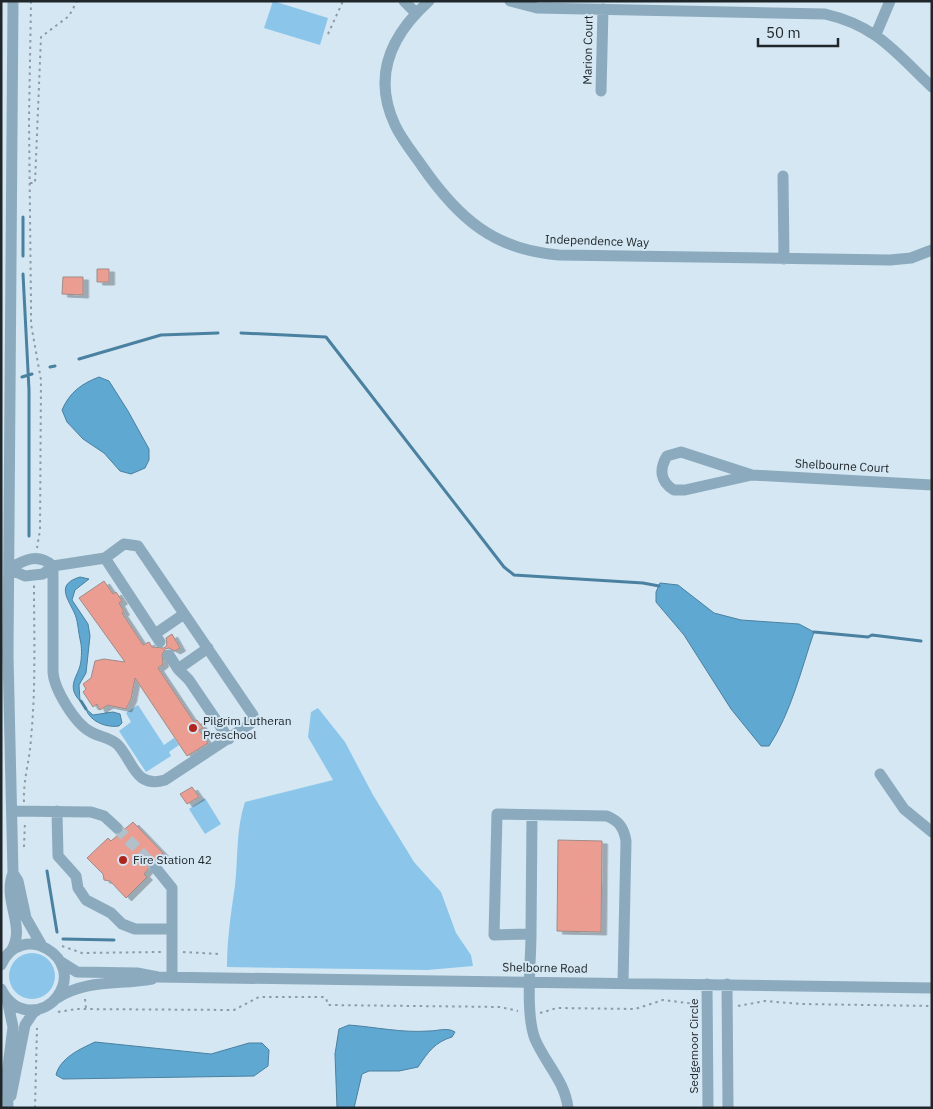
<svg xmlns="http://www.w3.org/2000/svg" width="933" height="1109" font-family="'IBM Plex Sans',sans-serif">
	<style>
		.green { fill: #8bc6ea }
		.water { fill: #5ea8d2; stroke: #4b81a0 }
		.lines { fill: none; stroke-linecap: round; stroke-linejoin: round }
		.stream { stroke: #4b81a0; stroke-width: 3 }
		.building { fill: #eb9d91; stroke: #a08b88; filter: url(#shadow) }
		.minor-tunnel { stroke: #b0c1cb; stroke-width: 11; stroke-dasharray: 11 5.5; stroke-linecap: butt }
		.path { stroke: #8d9ca4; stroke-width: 2; stroke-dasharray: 2.5 4; stroke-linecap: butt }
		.minor { stroke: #8caabd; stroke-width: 11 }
		.poi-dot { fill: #b3241c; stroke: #d4e7f3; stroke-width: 2 }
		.labels { text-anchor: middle; stroke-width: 4; stroke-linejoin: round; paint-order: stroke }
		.street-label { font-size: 12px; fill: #20272b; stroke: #d4e7f3 }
		.poi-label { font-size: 12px; fill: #20272b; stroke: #d4e7f3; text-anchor: start }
	</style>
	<defs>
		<filter id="shadow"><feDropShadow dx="5.5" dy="3" stdDeviation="0" flood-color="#0004"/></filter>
	</defs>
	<rect width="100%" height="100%" fill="#d4e7f3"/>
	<path class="green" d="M 273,1 L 328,18 L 320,45 L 264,28 Z
		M 138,705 L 164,745 L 174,738 L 179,745 L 169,752 L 171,756 L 146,772 L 119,731 L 131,722 L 126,713 Z
		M 318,708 L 345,742 L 373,795 L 414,862 L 441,892 L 456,933 L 471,955 L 473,966 L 427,970 L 227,967 C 227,939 231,913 235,886 C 238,858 236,828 245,802 L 333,780 L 308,737 L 311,712 Z
		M 205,798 L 221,824 L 205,834 L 189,809 Z
		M9 976a23 23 0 1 1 46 0a23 23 0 1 1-46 0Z"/>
	<path class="water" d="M 99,377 L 109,381 L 128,411 L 149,449 L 149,460 L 145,468 L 131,474 L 120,471 L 104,453 L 83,439 L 67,422 L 62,410 C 70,392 81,384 99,377 Z
		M 80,577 L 89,579 L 75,590 L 72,600 L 88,624 L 90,636 L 86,673 L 79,685 L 80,701 C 67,687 76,679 80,666 C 82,657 82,647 80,639 C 78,630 78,620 74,612 C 66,596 57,584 80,577 Z
		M 660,583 L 678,585 L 714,613 L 741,620 L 799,624 L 814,632 C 801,670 791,713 769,746 L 761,746 L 731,709 L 684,635 L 656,602 L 656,592 Z
		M 86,709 L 93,715 L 113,712 L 120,714 L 122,723 L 119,726 C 107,728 90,722 86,709 Z
		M 349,1025 C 375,1027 402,1033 429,1031 C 438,1031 447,1027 455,1032 L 452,1037 C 435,1042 428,1052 418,1067 L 399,1071 L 369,1071 L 362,1074 L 354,1108 L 337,1108 L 335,1054 L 339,1029 Z
		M 95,1042 L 211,1054 L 249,1043 L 262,1043 L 269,1050 L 268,1066 L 254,1076 L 63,1079 L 56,1075 C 60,1058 80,1049 95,1042 Z"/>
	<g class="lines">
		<path class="stream" d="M 23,256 L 23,217
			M 23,274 L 29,390 L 29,536
			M 241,333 L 326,337 L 504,567 L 514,575 L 643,583 L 659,586
			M 79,359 L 161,335 L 218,333
			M 50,367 L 55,366
			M 22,377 L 32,374
			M 814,632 L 868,637 L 872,635 L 921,641
			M 81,701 L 86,709
			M 47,871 L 57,932
			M 63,939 L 114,940"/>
	</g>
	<path class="building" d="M 97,269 L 109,269 L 109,282 L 97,282 Z
		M 63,277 L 83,277 L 83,295 L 62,294 Z
		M 104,581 L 113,594 L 116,592 L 122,601 L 119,603 L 124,612 L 122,613 L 143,645 L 149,642 L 152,647 L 164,648 L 167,645 L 166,638 L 172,634 L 180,648 L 175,651 L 169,648 L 165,649 L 162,655 L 163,664 L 158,668 L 194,722 L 197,720 L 203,728 L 199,730 L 208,743 L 187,756 L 135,678 L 131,699 L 126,709 L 108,705 L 100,710 L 97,704 L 93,707 L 83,692 L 86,689 L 83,684 L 91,678 L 95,661 L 104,659 L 125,662 L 79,598 Z
		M 192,787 L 199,797 L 187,804 L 180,794 Z
		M 133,822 L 163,853 L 157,860 L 150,862 L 148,869 L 144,874 L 147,877 L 126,898 L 110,881 L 104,880 L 103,874 L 87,858 L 108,838 L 111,841 Z
		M 558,840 L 602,841 L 601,932 L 557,931 Z"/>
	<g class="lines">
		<path class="minor-tunnel" d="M 117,828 L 155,867"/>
		<path class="path" d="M 31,1 L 29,120 L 31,306 L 31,324 L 41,380 L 40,530 L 37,548
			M 328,34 L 343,1
			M 30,183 L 35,183 L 41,37 L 69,16 L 77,1
			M 24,802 C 23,779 30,760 31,738 C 36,687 34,635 34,585
			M 24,847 L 25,821
			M 62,946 L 82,953 L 161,952
			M 183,952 L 219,954
			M 85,999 L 86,1009
			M 738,1006 L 765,1001 L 802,1004 L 932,1006
			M 58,1012 L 76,1009 L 234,1010 L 259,997 L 323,997 L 326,998 L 328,1005 L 500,1007 L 518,1011
			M 540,1013 L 557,1008 L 635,1009 L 663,1000 L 696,1004
			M 35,1108 L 37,1028"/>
		<path class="minor" d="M 404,1 L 416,13
			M 429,1 C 391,35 372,76 395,125 C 402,140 413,153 422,166 C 458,218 494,250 559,255 L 890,260 L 911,258 L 932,250
			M 510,1 L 537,8 L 825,14 C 877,26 895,52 932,87
			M 876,34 L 890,1
			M 601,91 L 603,9
			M 783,176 L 784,259
			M 681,452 L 752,475 L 685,490 L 674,490 C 660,482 659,469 667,456 Z
			M 752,475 L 932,485
			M 105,558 L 160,642
			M 9,569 L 25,576 L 43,574 L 53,566 L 105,558 L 124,544 L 138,546 L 253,715 L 253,720 L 250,724 L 165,780 C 135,789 133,761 118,745 C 111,737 99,737 91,732 C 75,724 54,689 53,672 L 53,566
			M 9,569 C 25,559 38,553 53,566
			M 155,634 L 184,614
			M 169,655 L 178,669 L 189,680 L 229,739
			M 178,669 L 208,648
			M 880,774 L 904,809 L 932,832
			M 12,811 L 91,812 L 104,816 L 117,828
			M 57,811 L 58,856 L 76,876 L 78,888 L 86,900 L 111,913 L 122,924 L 135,929 L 172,929
			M 155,867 L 172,888 L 172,977
			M 13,873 L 18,881 L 26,918 L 42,946
			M 531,934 L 532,815
			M 11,951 C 27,927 2,901 13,873 L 8,656 L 13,1
			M 61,962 L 77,972 L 137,973 L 158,977 L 932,988
			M 1,965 C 21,919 86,958 57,997 C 51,1005 41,1010 31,1010 C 17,1010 7,1001 1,989
			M 707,984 L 708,1108
			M 727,984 L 728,1108
			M 57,998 C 87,979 119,985 152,979
			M 7,999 L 13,1027 L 7,1074 L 8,1108
			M 11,1096 L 25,1025 L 33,1013 L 39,1009
			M 568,1108 C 565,1081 545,1063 535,1039 C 525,1013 531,963 531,934 L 494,935 L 497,814 L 607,816 C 619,821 624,828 626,841 L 623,983"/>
	</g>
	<g class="poi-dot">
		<circle cx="193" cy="728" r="5"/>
		<circle cx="123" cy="860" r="5"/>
	</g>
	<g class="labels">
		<g class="street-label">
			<text transform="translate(588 50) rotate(-89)" y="4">Marion Court</text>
			<text transform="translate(597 241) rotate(2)" y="4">Independence Way</text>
			<text transform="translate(842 466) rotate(3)" y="4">Shelbourne Court</text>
			<text transform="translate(545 968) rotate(1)" y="4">Shelborne Road</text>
			<text transform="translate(694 1046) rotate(-90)" y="4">Sedgemoor Circle</text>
		</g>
		<g class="poi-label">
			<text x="203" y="725">Pilgrim Lutheran<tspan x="203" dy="14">Preschool</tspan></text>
			<text x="133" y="864">Fire Station 42</text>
		</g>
	</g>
	<rect width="933" height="1109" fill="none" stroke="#20272b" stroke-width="5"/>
	<path d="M758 38v8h80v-8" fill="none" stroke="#20272b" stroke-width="2.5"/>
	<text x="766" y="38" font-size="15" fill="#20272b" stroke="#d4e7f3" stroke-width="4" paint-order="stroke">50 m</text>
</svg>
